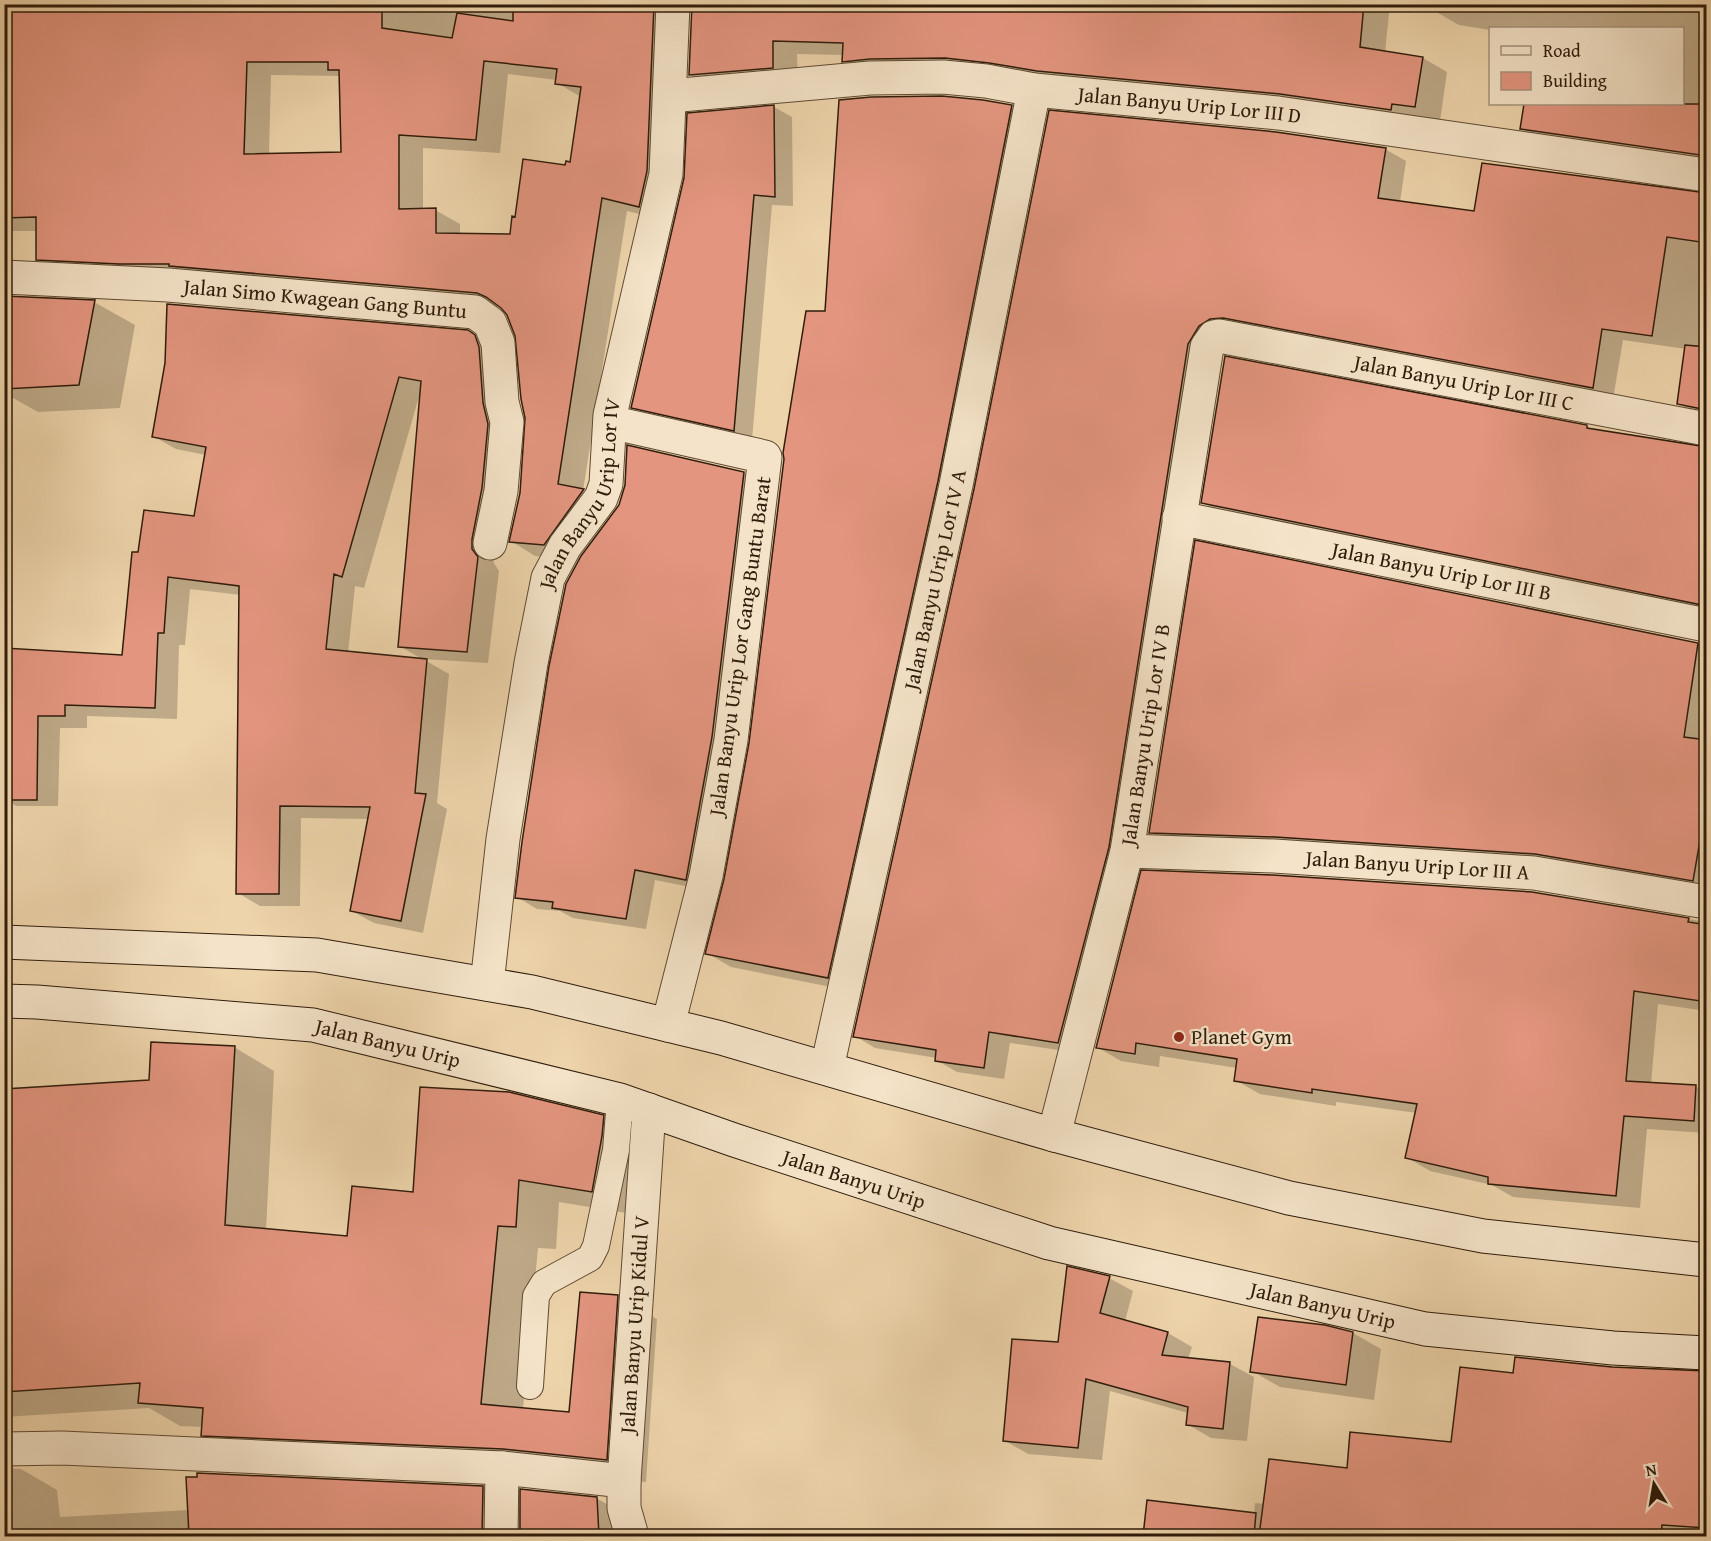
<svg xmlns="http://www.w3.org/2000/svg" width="1711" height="1541" font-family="'Gentium Book Plus',serif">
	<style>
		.shadow { fill: #0003; fill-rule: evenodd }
		.building { fill: #e3957f; stroke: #2f1c0b; stroke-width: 1.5; fill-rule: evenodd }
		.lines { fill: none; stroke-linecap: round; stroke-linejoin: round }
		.lane-casing { stroke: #5f4a33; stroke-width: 28 }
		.street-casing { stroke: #5f4a33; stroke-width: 35 }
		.secondary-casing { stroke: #2f1c0b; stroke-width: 35 }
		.lane { stroke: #f4e3c8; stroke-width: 26 }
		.street { stroke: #f4e3c8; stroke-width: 33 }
		.secondary { stroke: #f4e3c8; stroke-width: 33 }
		.poi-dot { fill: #8f2418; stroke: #f4e3c8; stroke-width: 2 }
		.labels { text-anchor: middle; stroke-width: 4.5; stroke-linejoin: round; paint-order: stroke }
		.street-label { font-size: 21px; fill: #2f1c0b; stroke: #f4e3c8 }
		.poi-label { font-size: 21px; fill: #2f1c0b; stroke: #f4e3c8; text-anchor: start }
	</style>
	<rect width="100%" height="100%" fill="#eed4ab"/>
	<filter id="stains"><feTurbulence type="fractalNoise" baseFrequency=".00333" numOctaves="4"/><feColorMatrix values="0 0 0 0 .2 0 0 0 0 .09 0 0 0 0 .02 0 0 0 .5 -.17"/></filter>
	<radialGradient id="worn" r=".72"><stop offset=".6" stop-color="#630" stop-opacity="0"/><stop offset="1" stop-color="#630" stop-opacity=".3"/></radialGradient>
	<path class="shadow" d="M 4,4 L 685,4 L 664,220 L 627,211 L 583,491 L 607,505 L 569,558 L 535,556 L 511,541 L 521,493 L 527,418 L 517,336 L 508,315 L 502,307 L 195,280 L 62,273 L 37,259 L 37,231 L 7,231 L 4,230 ZM 508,74 L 557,80 L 557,83 L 581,97 L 571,164 L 516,218 L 511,236 L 460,235 L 460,224 L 435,210 L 423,210 L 423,148 L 500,153 ZM 271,75 L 341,76 L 343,154 L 269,155 Z
		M 1390,4 L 1385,53 L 1423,58 L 1447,72 L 1440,121 L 868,75 L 843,61 L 844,55 L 797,54 L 798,81 L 715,89 L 690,75 L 693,5 Z
		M 1439,4 L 1706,4 L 1706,164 L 1542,140 L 1521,128 L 1525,104 L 1682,104 L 1682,28 L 1490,30 L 1459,25 L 1438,13 Z
		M 1011,106 L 1035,120 L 851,991 L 731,967 L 707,953 L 726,880 L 827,313 Z
		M 774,107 L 792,117 L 793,206 L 772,205 L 752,440 L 651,417 L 633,407 Z
		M 1385,149 L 1406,161 L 1400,202 L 1476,213 L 1706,195 L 1706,417 L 1699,415 L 1678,403 L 1686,349 L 1623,340 L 1613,399 L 1219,338 L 1079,1053 L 1010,1043 L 1004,1079 L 957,1072 L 936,1060 L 937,1058 L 875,1048 L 855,1036 L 976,489 Z
		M 4,297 L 94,302 L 135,325 L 120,408 L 38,412 L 4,393 Z
		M 468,332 L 490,345 L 493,552 L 494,563 L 499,571 L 488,663 L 423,659 L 449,674 L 437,803 L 447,809 L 423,933 L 374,923 L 352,911 L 370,819 L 301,818 L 300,906 L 260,906 L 238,893 L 241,595 L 190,589 L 185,645 L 179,645 L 177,719 L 87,716 L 87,728 L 60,728 L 58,806 L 16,806 L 4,799 L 4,650 L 123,656 L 140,554 L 196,518 L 206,455 L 176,449 L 153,436 ZM 420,393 L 400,646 L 425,661 L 348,653 L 355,586 L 364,588 Z
		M 1587,427 L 1593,431 L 1706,449 L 1706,613 L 1223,514 L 1203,503 Z
		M 744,473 L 764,485 L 705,890 L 655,880 L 646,929 L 573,918 L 560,911 L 537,909 L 517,897 Z
		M 1697,644 L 1706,649 L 1706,892 L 1174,846 L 1150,832 Z
		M 1532,893 L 1706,922 L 1706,1011 L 1658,1004 L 1651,1084 L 1695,1086 L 1706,1092 L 1706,1133 L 1647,1129 L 1640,1208 L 1513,1197 L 1492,1185 L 1430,1171 L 1406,1157 L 1417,1113 L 1336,1102 L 1336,1106 L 1260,1094 L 1235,1080 L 1237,1068 L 1160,1056 L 1159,1067 L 1121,1061 L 1097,1047 Z
		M 234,1047 L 274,1071 L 266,1230 L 349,1238 L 415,1193 L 603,1117 L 643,1140 L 632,1214 L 559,1202 L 556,1249 L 538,1248 L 523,1409 L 570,1413 L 617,1296 L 657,1319 L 646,1482 L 544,1472 L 242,1458 L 202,1435 L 203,1427 L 180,1426 L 149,1408 L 4,1417 L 4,1090 L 151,1082 Z
		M 1109,1278 L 1133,1291 L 1125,1321 L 1168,1333 L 1192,1347 L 1188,1359 L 1230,1364 L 1254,1377 L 1247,1441 L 1211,1438 L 1187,1424 L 1188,1413 L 1110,1391 L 1102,1460 L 1028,1454 L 1004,1440 L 1059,1344 Z
		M 1325,1327 L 1353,1333 L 1381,1349 L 1374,1400 L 1280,1387 L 1252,1371 Z
		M 1611,1368 L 1706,1373 L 1706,1536 L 1112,1536 L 1113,1531 L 1144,1534 L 1254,1514 L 1255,1503 L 1264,1504 L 1348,1469 L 1452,1444 L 1514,1374 Z
		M 4,1468 L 21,1469 L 57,1490 L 60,1517 L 189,1510 L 483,1487 L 522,1510 L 596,1498 L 633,1519 L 634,1536 L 4,1536 Z"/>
	<path class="building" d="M 4,4 L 382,4 L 382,28 L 452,38 L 457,13 L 513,21 L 513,4 L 654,4 L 647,171 L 639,207 L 602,198 L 558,484 L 584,489 L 544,545 L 509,542 L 520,493 L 525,418 L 521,399 L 515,336 L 507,315 L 501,308 L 486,297 L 477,293 L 169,266 L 169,264 L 119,264 L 36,260 L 36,217 L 4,218 ZM 484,61 L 557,69 L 555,84 L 581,87 L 570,162 L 566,161 L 565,165 L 523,159 L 515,217 L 512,216 L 510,234 L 436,233 L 436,208 L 399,209 L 399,135 L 476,140 ZM 247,62 L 328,62 L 328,70 L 339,70 L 341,152 L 244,154 Z
		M 692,4 L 1364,4 L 1360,47 L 1423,57 L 1415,107 L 1392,104 L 1391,110 L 1280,94 L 1037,71 L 989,63 L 945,58 L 870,59 L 842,62 L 843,43 L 773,41 L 773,68 L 689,75 Z
		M 942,96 L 983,100 L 1012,105 L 938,481 L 828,978 L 705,954 L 724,879 L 749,743 L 784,459 L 783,453 L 806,311 L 825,311 L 839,100 L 871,97 Z
		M 1524,104 L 1707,104 L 1707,156 L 1520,129 Z
		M 774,105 L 775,197 L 754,195 L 734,431 L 631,408 L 684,178 L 687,113 Z
		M 1049,110 L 1276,132 L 1386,148 L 1378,198 L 1474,211 L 1482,163 L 1707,193 L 1707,243 L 1667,237 L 1652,336 L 1602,329 L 1593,388 L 1223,318 L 1210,319 L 1199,326 L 1188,344 L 1109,847 L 1058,1043 L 989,1032 L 984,1068 L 935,1061 L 936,1050 L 853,1037 L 974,489 Z
		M 4,296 L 95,300 L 79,385 L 4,389 Z
		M 167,304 L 468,330 L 475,335 L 479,347 L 483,403 L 488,424 L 482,488 L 472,539 L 472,549 L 478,557 L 467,652 L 398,647 L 421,381 L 399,377 L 342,577 L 334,574 L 326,649 L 427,659 L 415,793 L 426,794 L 401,921 L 350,911 L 370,807 L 280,806 L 279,894 L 236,894 L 239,586 L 168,577 L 164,633 L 158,633 L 155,708 L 65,705 L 65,716 L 38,716 L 37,800 L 4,800 L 4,648 L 122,655 L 132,552 L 138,552 L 144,510 L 194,516 L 206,447 L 152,437 L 165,363 Z
		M 1685,345 L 1707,347 L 1707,410 L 1677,404 Z
		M 1225,356 L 1587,425 L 1587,428 L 1707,447 L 1707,606 L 1201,503 Z
		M 627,445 L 744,472 L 712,737 L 686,880 L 635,870 L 626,919 L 552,908 L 553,902 L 515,898 L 522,842 L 549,666 L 566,584 L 581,556 L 619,505 L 625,485 Z
		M 1195,540 L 1698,643 L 1684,737 L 1707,740 L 1707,800 L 1693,881 L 1535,854 L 1275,837 L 1149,833 Z
		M 1141,870 L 1273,875 L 1532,892 L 1689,918 L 1688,922 L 1707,925 L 1707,1002 L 1634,991 L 1626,1081 L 1696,1085 L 1694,1121 L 1624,1116 L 1616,1196 L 1488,1184 L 1488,1177 L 1405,1158 L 1417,1104 L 1312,1089 L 1312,1093 L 1234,1081 L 1237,1059 L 1136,1043 L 1135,1054 L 1096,1048 Z
		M 151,1042 L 235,1046 L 225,1225 L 347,1236 L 352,1186 L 413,1192 L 420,1087 L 509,1092 L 604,1115 L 602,1136 L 592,1192 L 519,1180 L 516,1227 L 498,1226 L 481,1404 L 569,1412 L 580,1292 L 618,1295 L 607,1460 L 503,1449 L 201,1436 L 203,1408 L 138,1403 L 140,1383 L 4,1392 L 4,1089 L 149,1080 Z
		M 1067,1266 L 1110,1276 L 1100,1313 L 1168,1332 L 1162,1355 L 1230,1362 L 1223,1429 L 1186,1425 L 1188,1407 L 1086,1379 L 1078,1448 L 1003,1441 L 1012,1339 L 1058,1342 Z
		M 1258,1317 L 1325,1325 L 1353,1332 L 1346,1385 L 1250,1372 Z
		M 1515,1357 L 1612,1367 L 1707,1371 L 1707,1528 L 1662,1525 L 1661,1536 L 1259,1536 L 1269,1459 L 1347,1468 L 1350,1432 L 1451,1442 L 1460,1367 L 1513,1373 Z
		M 197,1473 L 483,1486 L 482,1536 L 189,1536 L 186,1477 L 197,1477 Z
		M 520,1489 L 597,1497 L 599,1536 L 520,1536 Z
		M 1147,1500 L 1256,1513 L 1254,1536 L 1143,1536 Z"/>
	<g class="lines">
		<defs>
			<path id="lane" d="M 530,1386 L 536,1296 L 544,1283 L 590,1258 L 596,1246 L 616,1150 L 620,1100"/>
			<g id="street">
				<path id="s1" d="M 670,96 L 870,78 L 943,77 L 986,81 L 1034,90 L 1278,113 L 1706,175"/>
				<path id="s2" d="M 4,277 L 168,285 L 475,312 L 490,323 L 498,343 L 502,402 L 507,422 L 501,491 L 490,543"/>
				<path d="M 610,422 L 765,457 L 731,740 L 706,876 L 668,1025"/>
				<path id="s3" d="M 1179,518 L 1706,625"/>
				<path id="s4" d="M 1127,851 L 1274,856 L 1534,873 L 1706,902"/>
				<path id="s5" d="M 487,984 L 503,839 L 531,663 L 548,578 L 565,546 L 601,498 L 606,484 L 610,415 L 666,174 L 673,4"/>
				<path id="s6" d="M 827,1068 L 956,485 L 1034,90"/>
				<path id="s7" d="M 1054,1135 L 1127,851 L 1207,347 L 1214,337 L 1219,336 L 1706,429"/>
				<path d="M 4,1449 L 62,1448 L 502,1468 L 624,1481"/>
				<path d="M 501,1536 L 502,1468"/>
				<path id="s8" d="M 632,1536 L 624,1508 L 624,1481 L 649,1110"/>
			</g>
			<g id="secondary">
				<path d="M 4,942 L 317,955 L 532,992 L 721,1038 L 1054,1135 L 1289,1198 L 1483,1236 L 1706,1260"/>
				<path id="s9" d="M 4,1001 L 37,1002 L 313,1025 L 620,1100 L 734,1140 L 1049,1243 L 1425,1329 L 1613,1348 L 1706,1353"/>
			</g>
		</defs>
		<use href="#lane" class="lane-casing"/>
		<use href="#street" class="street-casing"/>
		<use href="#secondary" class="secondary-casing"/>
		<use href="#lane" class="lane"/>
		<use href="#street" class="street"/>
		<use href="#secondary" class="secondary"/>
	</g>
	<circle class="poi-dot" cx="1179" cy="1037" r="6"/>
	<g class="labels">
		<g class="street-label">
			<text dy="7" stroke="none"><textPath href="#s1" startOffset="522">Jalan Banyu Urip Lor III D</textPath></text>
			<text dy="7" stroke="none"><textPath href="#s2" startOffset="322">Jalan Simo Kwagean Gang Buntu</textPath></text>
			<text dy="7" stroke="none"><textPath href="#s7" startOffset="1070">Jalan Banyu Urip Lor III C</textPath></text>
			<text dy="7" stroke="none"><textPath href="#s5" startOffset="504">Jalan Banyu Urip Lor IV</textPath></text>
			<text dy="7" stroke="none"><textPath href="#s3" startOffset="268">Jalan Banyu Urip Lor III B</textPath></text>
			<text dy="7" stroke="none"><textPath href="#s6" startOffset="500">Jalan Banyu Urip Lor IV A</textPath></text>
			<text transform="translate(740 646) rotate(-82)" y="7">Jalan Banyu Urip Lor Gang Buntu Barat</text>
			<text dy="7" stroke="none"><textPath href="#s7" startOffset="411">Jalan Banyu Urip Lor IV B</textPath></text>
			<text dy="7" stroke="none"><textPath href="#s4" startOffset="291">Jalan Banyu Urip Lor III A</textPath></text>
			<text dy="7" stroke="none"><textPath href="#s9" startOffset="387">Jalan Banyu Urip</textPath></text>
			<text dy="7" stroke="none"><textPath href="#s9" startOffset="873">Jalan Banyu Urip</textPath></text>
			<text dy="7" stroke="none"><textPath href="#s9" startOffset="1359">Jalan Banyu Urip</textPath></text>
			<text dy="7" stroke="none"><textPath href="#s8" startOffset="213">Jalan Banyu Urip Kidul V</textPath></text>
		</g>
		<g class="poi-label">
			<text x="1191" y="1044">Planet Gym</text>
		</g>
	</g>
	<rect width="1711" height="1541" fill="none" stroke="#eed4ab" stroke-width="24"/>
	<rect x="6" y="6" width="1699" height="1529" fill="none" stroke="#2f1c0b" stroke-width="3"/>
	<rect x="12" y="12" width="1687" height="1517" fill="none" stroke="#2f1c0b" stroke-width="1.5"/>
	<rect x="1489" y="27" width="195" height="78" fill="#f4e3c8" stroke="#a5937c" stroke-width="1.5"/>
	<rect x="1501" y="46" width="30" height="9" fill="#f4e3c8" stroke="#a5937c" stroke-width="1.5"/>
	<text x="1543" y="57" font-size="18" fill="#2f1c0b">Road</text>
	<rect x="1501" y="72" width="30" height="18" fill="#e3957f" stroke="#a5937c" stroke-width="1.5"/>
	<text x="1543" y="87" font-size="18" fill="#2f1c0b">Building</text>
	<g transform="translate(1654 1484) rotate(349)" stroke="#f4e3c8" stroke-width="4.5" paint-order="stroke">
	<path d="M0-4.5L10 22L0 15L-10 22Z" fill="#2f1c0b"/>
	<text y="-9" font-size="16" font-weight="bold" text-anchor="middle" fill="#2f1c0b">N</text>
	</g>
	<rect width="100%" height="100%" filter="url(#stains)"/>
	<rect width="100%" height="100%" fill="url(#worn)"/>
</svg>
